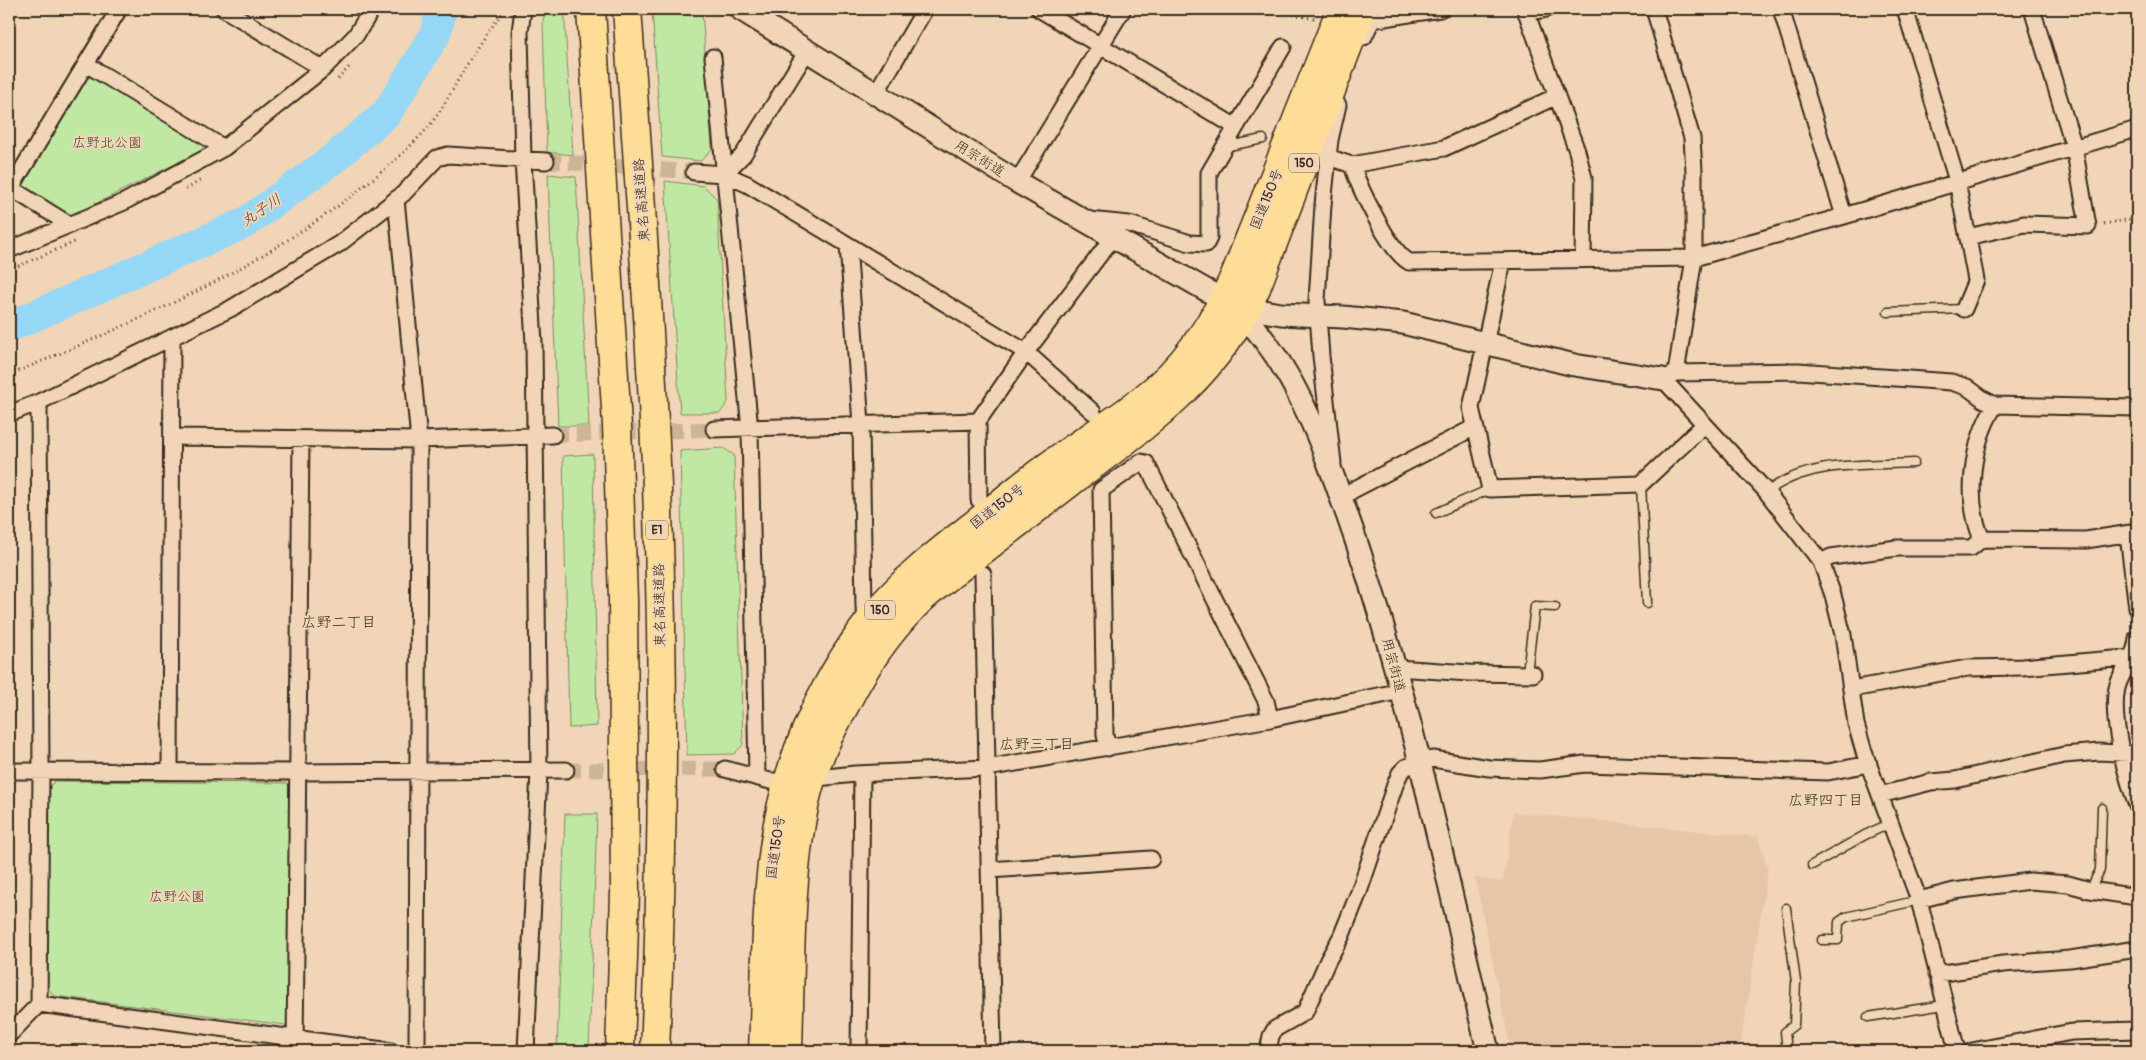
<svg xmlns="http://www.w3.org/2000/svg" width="2146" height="1060" font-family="Pangolin,'Klee One',sans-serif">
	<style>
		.built { fill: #e5c7a8 }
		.green { fill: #c1e8a3; stroke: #7e8960 }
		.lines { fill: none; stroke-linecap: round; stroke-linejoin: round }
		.river { stroke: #96d6f7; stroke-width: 31 }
		.street-tunnel { stroke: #ccb498; stroke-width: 15; stroke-dasharray: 15 8; stroke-linecap: butt }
		.lane-casing { stroke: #3b2a1e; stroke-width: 11 }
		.street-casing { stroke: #3b2a1e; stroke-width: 19 }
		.secondary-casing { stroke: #3b2a1e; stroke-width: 25 }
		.highway-casing { stroke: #3b2a1e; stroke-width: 31 }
		.path { stroke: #3b2a1e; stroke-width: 3; stroke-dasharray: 1 4; stroke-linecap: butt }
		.lane { stroke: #f0d6b7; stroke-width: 8 }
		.street { stroke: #f0d6b7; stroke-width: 15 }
		.secondary { stroke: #f0d6b7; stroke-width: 21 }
		.highway { stroke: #ffdd96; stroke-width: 28 }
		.labels { text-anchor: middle; stroke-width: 4; stroke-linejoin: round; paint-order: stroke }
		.shield { fill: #f0d6b7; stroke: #715e4c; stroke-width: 1 }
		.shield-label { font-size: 12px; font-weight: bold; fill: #3b2a1e }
		.park-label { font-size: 14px; fill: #4f4632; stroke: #f0d6b7 }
		.street-label { font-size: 14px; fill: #3b2a1e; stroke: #f0d6b7 }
		.water-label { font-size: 15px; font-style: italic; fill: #49443f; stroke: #f0d6b7 }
		.neighbourhood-label { font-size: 15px; fill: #3b2a1e; stroke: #f0d6b7 }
	</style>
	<rect width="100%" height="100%" fill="#f0d6b7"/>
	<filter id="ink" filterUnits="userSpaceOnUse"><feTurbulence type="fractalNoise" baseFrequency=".02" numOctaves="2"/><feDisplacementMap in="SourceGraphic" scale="10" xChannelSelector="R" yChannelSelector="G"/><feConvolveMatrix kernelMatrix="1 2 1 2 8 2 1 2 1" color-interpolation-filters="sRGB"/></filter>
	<g filter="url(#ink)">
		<path class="built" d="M 1513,812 L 1758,837 L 1768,868 L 1740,1051 L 1511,1051 L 1475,878 L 1503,882 Z"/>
		<path class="green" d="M 547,9 L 564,9 L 573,155 L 547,152 L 543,20 Z
			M 652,9 L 702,9 L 712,149 L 701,161 L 662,157 Z
			M 94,77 L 203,142 L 203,150 L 71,216 L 25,191 L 24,182 L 87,78 Z
			M 548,174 L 576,177 L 589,426 L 558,426 Z
			M 665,181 L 704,186 L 717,199 L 728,402 L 720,413 L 680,413 Z
			M 723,448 L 734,455 L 743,745 L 734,754 L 687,755 L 680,451 Z
			M 593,454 L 597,726 L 569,728 L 563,456 Z
			M 55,781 L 287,783 L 293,790 L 289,1021 L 286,1025 L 54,996 L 48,988 L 48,788 Z
			M 565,814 L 597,814 L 589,1051 L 557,1051 Z"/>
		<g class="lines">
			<path class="river" d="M 9,327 L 245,223 L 333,159 L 387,113 L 435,35 L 442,9"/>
			<path class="street-tunnel" d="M 546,161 L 694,172
				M 553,435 L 714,429
				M 566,770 L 725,769"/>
			<defs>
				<path id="lane" d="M 1224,147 L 1263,139
					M 1888,312 L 1964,309
					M 1641,484 L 1647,603
					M 1767,492 C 1807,460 1866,466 1914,463
					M 1436,513 L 1490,489
					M 1527,673 L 1535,606 L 1555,607
					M 1812,865 L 1865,835 L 1891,823
					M 2090,890 L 2100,870 L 2102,808
					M 1786,908 L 1796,982 L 1794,1025 L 1785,1032 L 1787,1051
					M 1822,940 L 1838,940 L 1839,922 L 1846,917 L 1919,900
					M 1868,1017 L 1944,1005"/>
				<path id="street" d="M 224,9 L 323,69
					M 523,9 L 520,32 L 523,160 L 534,343 L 539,771 L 526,1051
					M 1039,9 L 1236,127
					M 1525,9 L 1577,151 L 1584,178 L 1583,260
					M 1781,9 L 1844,216
					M 1905,9 L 1957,181 L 1976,280 L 1964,309
					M 1526,13 L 1547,9
					M 1364,37 L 1372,20 L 1440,9
					M 807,51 L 743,155 L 724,174 L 747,184 L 1026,352 L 1093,412
					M 713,57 L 750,429 L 757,776
					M 86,64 L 224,148
					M 876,93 L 925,9
					M 1557,96 L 1444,148 L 1352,165 C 1359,187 1389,251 1409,262 L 1694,258 L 1694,171 L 1692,138 L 1654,9
					M 1328,157 L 1330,140 L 1338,105
					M 694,172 L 724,174
					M 1017,182 L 1123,9
					M 9,187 L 70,225
					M 11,188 L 119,9
					M 396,199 L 419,440 L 417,1051
					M 1089,220 L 1129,224 L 1190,243 L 1206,244 L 1209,238 L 1209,173 L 1283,47
					M 1968,237 L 2024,224 L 2088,226 L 2074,147 L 2032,9
					M 848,245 L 861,424 L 864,608 L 872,619
					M 9,250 L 124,202 L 224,148 L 323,69 L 356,35 L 372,9
					M 1503,261 L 1471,408 L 1490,489 L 1641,484 L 1704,425
					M 1676,373 L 1694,258 L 1844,216 L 2137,129
					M 9,414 L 39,402 L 230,309 L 339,244 L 403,194 L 437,158 L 448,155 L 546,161
					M 978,421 L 979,500
					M 714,429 L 978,421 L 1026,352 L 1114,236
					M 172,437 L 419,440 L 553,435
					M 1333,463 L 1321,356 L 1317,301 L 1323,205 L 1328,157 L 1352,165
					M 1341,499 L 1353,490 L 1475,427
					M 2128,535 L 2137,608
					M 1982,539 C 1964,498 1972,442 1995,405
					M 1821,562 L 1831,557 L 1897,548 L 1971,548 L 1982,539 L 2086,540 L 2137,532
					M 983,574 L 993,1051
					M 2137,638 C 2136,657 2122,669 2117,688 C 2110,718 2126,776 2137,805
					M 1397,668 L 1469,673 L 1533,674
					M 1852,689 L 1968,668 L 2022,667 L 2137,657
					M 1108,748 L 1105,735 L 1101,490 L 1141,462 L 1146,463 L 1266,701 L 1270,719
					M 725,769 L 770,781 L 789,781 L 855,774 L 987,768 L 1270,719 L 1401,691
					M 9,771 L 298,772 L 566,770
					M 170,772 L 172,337
					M 1880,795 L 1931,782 L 1955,780 L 2064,755 L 2099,752 L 2137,754
					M 989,870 L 1151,859
					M 1919,900 L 1954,891 L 2030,881 L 2068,884 L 2090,890 L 2137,897
					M 1937,974 L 2003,964 L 2070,959 L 2137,949
					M 39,1004 L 391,1051
					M 9,1035 L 39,1004 L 41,771 L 39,402
					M 295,1051 L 301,439
					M 859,1051 L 862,774
					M 1268,1051 L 1271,1036 L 1275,1029 L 1305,1012 L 1328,960 L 1341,937 L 1359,892 L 1395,785 L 1400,773 L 1406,767 L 1433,759 L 1489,768 L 1540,770 L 1585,764 L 1828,772 L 1869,764
					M 1957,1051 L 1919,900 L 1864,752 L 1856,724 L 1843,635 L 1833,595 L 1821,562 L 1765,490 L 1663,379 L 1676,373 L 1798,371 L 1951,382 L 1967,387 L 1983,399 L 1995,405 L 2137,408
					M 1972,1051 L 2072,1032 L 2137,1030"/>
				<path id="secondary" d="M 740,9 L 1017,182 L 1234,306 L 1281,314 L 1343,317 L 1403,323 L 1574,365 L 1663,379
					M 1234,306 C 1296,365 1323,447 1351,526 C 1410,696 1446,875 1488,1051"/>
				<path id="highway" d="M 591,9 L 617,425 L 623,599 L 625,892 L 620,1051
					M 627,9 C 637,146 647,284 654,422 C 665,631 664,842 655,1051
					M 763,1051 C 766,984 765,915 774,848 C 785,765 820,685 871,619 C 900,582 938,553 975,524 C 999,505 1022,485 1047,467 C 1078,444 1112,424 1142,400 C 1185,367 1215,322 1236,273 L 1341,9
					M 788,1051 C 790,985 789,917 797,851 C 800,827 804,800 812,777 C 820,751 833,727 846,703 C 864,667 886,635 914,606 C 935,585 961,567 984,549 C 1018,523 1052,496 1086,470 C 1156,418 1220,371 1256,288 L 1362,9"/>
			</defs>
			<use href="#lane" class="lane-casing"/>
			<use href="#street" class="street-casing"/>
			<use href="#secondary" class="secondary-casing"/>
			<use href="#highway" class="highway-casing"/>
			<path class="path" d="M 1269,9 L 1315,19
				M 338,79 L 351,65
				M 186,189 L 203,179
				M 2104,224 L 2137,218
				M 9,270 L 77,241
				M 9,375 C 126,326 234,281 338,206 C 368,183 398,160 424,132 C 441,113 452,90 465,68 C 477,48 491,28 505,9"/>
			<use href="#lane" class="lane"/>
			<use href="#street" class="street"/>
			<use href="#secondary" class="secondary"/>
			<use href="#highway" class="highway"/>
		</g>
	</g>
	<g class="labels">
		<g class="shield">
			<rect x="1289" y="153.5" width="30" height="19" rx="4"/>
			<rect x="646" y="520.5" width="22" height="19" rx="4"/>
			<rect x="865" y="600.5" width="30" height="19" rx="4"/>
		</g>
		<g class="shield-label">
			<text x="1304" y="167">150</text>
			<text x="657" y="534">E1</text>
			<text x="880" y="614">150</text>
		</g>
		<g class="park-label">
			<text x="107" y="147">広野北公園</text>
			<text x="177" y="901">広野公園</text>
		</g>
		<g class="street-label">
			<text transform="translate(980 158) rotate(32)" y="5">用宗街道</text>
			<text transform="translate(1266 199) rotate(-68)" y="5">国道150号</text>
			<text transform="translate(641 200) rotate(-94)" y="5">東名高速道路</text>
			<text transform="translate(997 506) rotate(-38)" y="5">国道150号</text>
			<text transform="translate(659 605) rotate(-91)" y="5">東名高速道路</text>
			<text transform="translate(1394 665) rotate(75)" y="5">用宗街道</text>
			<text transform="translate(775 847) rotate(-82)" y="5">国道150号</text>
		</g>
		<g class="water-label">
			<text transform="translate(261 210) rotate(-34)" y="5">丸子川</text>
		</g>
		<g class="neighbourhood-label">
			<text x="339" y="627">広野二丁目</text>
			<text x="1037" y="749">広野三丁目</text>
			<text x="1826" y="805">広野四丁目</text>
		</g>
	</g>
	<rect width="2146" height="1060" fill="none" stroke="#f0d6b7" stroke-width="30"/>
	<rect x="15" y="15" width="2116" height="1030" fill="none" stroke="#3b2a1e" stroke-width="2" filter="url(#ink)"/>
</svg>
